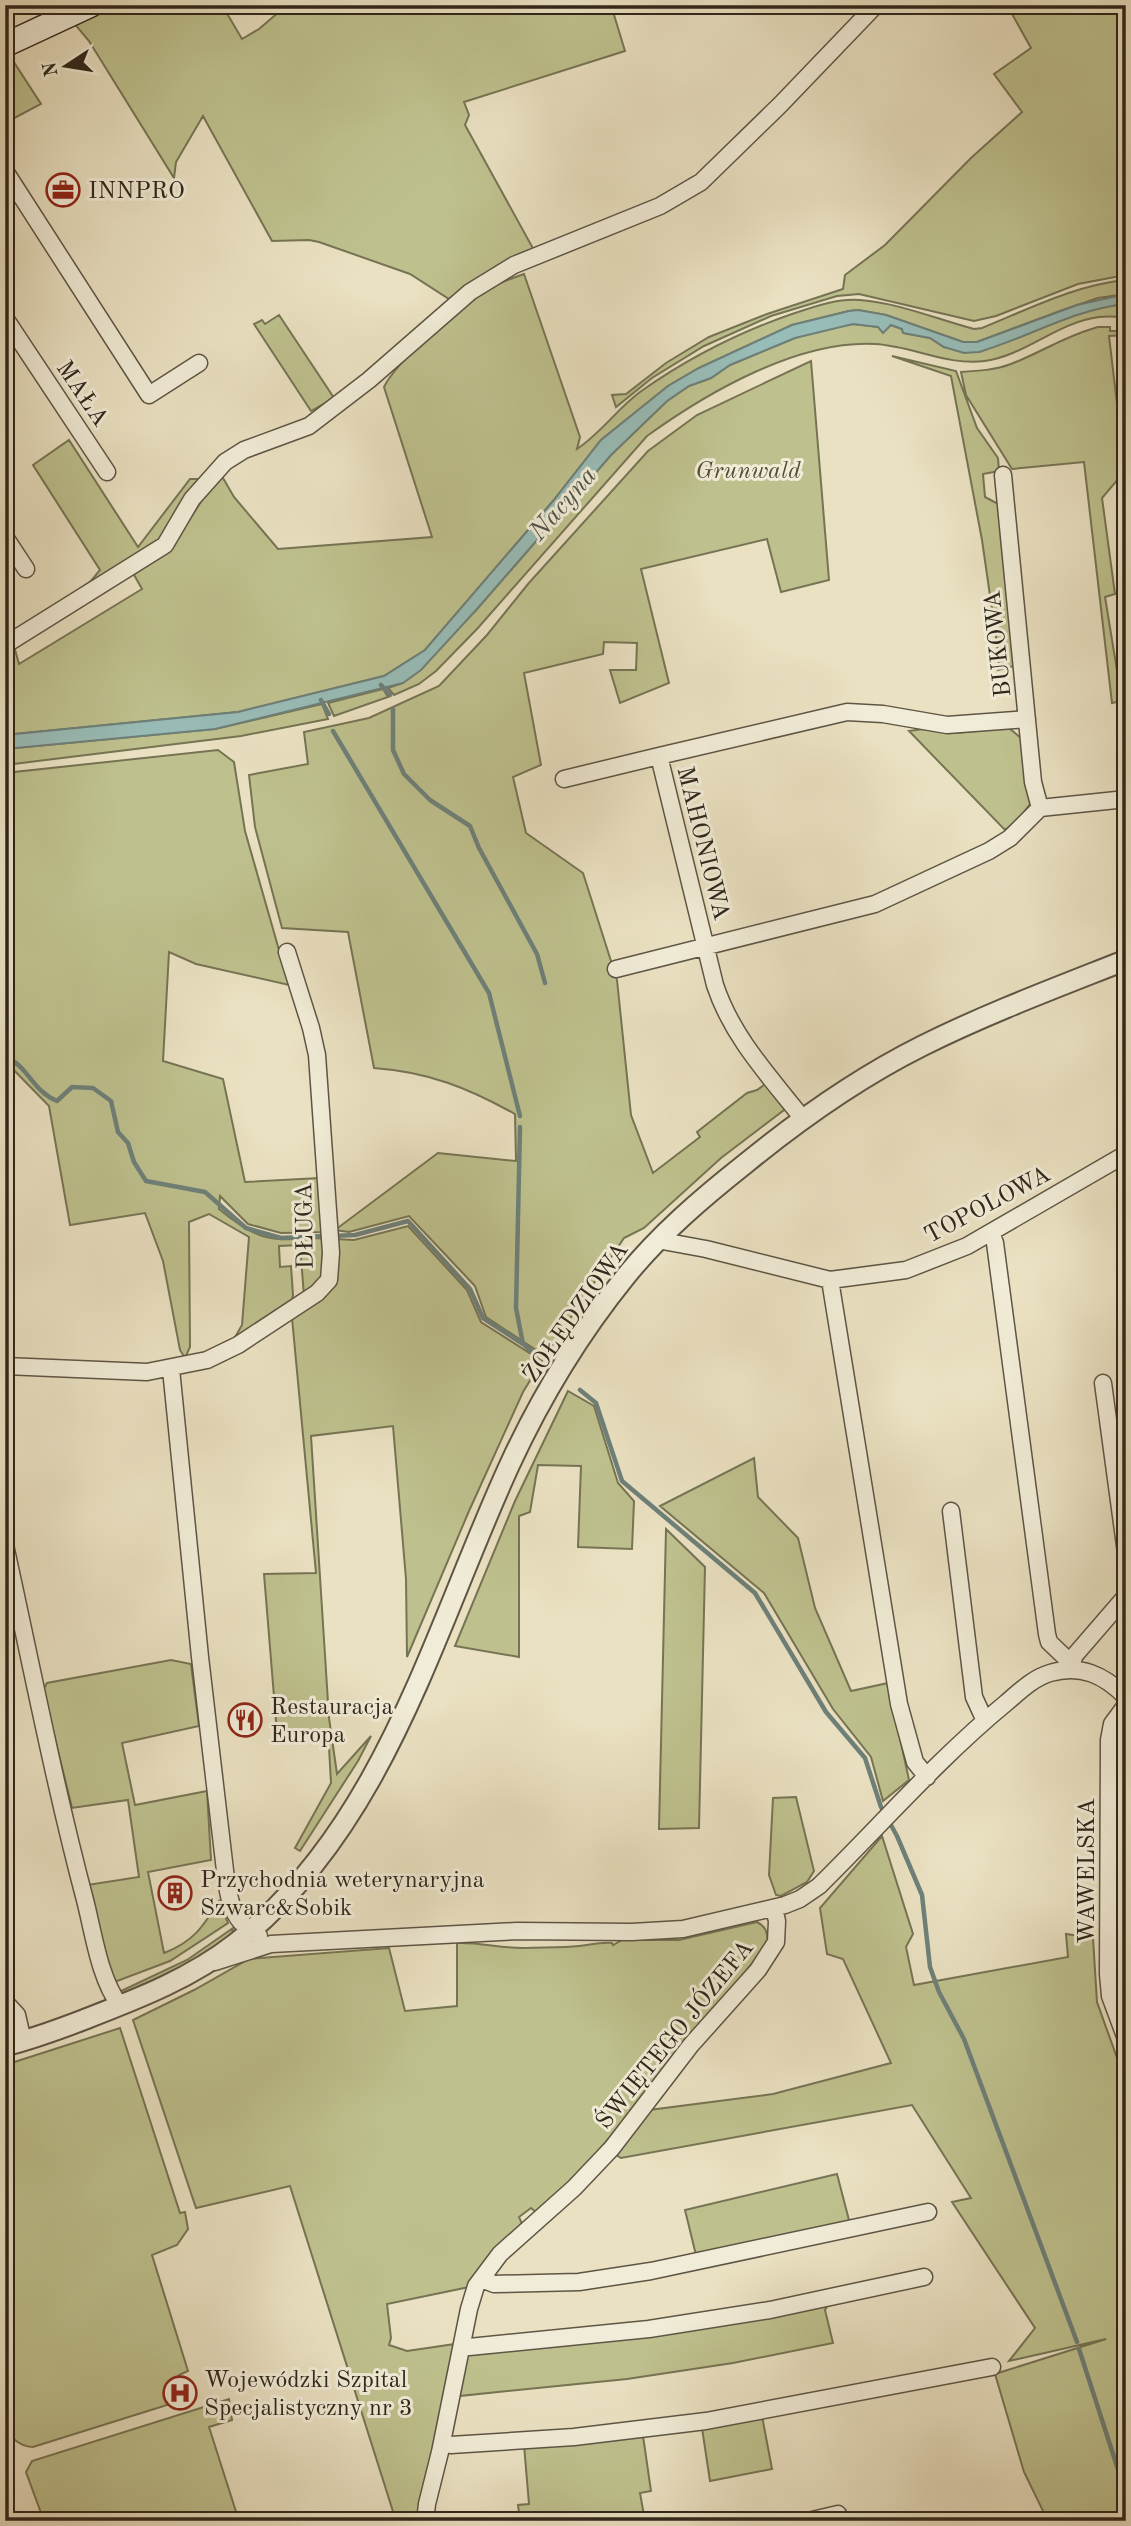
<svg xmlns="http://www.w3.org/2000/svg" width="1131" height="2526" font-family="'Old Standard TT',serif">
	<style>
		.green { fill: #bec18e; stroke: #767454; stroke-width: 2 }
		.water { fill: #98bcb7; stroke: #6e8079; stroke-width: 2 }
		.lines { fill: none; stroke-linecap: round; stroke-linejoin: round }
		.stream { stroke: #6e8079; stroke-width: 4.5 }
		.minor-casing { stroke: #5e5545; stroke-width: 19 }
		.tertiary-casing { stroke: #5e5545; stroke-width: 23 }
		.secondary-casing { stroke: #2f261b; stroke-width: 26 }
		.minor { stroke: #f1ecd7; stroke-width: 16 }
		.tertiary { stroke: #f1ecd7; stroke-width: 19 }
		.secondary { stroke: #f1ecd7; stroke-width: 23 }
		.labels { text-anchor: middle; stroke-width: 6; stroke-linejoin: round; paint-order: stroke }
		.poi-label { font-size: 24px; fill: #2f261b; stroke: #f1ecd7; text-anchor: start }
		.street-label { font-size: 24px; fill: #2f261b; stroke: #f1ecd7 }
		.park-label { font-size: 24px; font-style: italic; fill: #534d38; stroke: #f1ecd7 }
		.water-label { font-size: 26px; font-style: italic; fill: #4e534a; stroke: #f1ecd7 }
	</style>
	<rect width="100%" height="100%" fill="#eae1c2"/>
	<filter id="stains"><feTurbulence type="fractalNoise" baseFrequency=".00286" numOctaves="4"/><feColorMatrix values="0 0 0 0 .2 0 0 0 0 .09 0 0 0 0 .02 0 0 0 .5 -.17"/></filter>
	<radialGradient id="worn" r=".72"><stop offset=".6" stop-color="#630" stop-opacity="0"/><stop offset="1" stop-color="#630" stop-opacity=".3"/></radialGradient>
	<path class="green" d="M 112,5 L 222,5 L 242,39 L 259,29 L 287,5 L 611,5 L 625,51 L 464,102 L 469,115 L 465,125 L 535,252 L 449,299 L 410,274 L 319,242 L 309,240 L 272,241 L 203,116 L 176,162 L 174,178 L 89,41 L 73,22 Z
		M 1007,5 L 1126,5 L 1126,275 L 1078,284 L 996,316 L 974,321 L 859,294 L 837,296 L 771,316 L 704,346 L 652,378 L 616,407 L 612,395 L 626,394 L 666,363 L 709,337 L 767,314 L 843,289 L 845,275 L 885,245 L 971,158 L 1022,112 L 994,74 L 1031,48 Z
		M 8,53 L 41,104 L 5,123 L 5,55 Z
		M 524,274 L 580,437 L 577,449 C 601,433 617,409 640,392 C 688,358 737,333 792,314 C 813,307 837,298 860,300 C 899,303 936,319 974,329 L 982,328 C 1029,309 1075,285 1126,280 L 1126,294 L 1098,298 L 1060,311 L 977,342 L 963,342 L 886,315 L 858,310 L 849,311 L 792,325 L 699,368 L 668,386 L 601,440 L 553,501 L 425,650 L 384,676 L 238,712 L 5,735 L 5,652 L 14,646 L 19,664 L 142,589 L 133,573 L 169,550 L 220,473 L 234,497 L 278,549 L 432,537 L 384,387 C 395,364 460,303 483,291 C 496,284 510,279 524,274 Z
		M 1126,304 L 1126,317 C 1117,317 1108,316 1099,317 C 1058,322 1026,355 985,361 C 947,366 913,346 875,344 C 798,340 708,392 647,436 L 477,629 L 436,671 L 419,684 L 394,695 L 388,688 L 403,683 L 477,609 L 611,455 L 667,401 L 689,386 L 711,378 L 730,365 L 795,338 L 824,329 L 853,324 L 879,327 L 891,325 L 902,329 L 903,333 L 930,338 L 944,347 L 979,352 L 1079,313 L 1101,307 Z
		M 279,315 L 334,398 L 311,411 L 254,324 L 262,320 L 265,324 Z
		M 1098,327 L 1110,327 L 1110,331 L 1120,331 L 1121,327 L 1126,327 L 1126,335 L 1109,336 L 1125,471 L 1102,498 L 1115,594 L 1105,597 L 1122,701 L 1112,703 L 1084,462 L 1012,469 L 966,395 L 961,372 C 978,371 995,370 1011,364 C 1040,353 1067,335 1098,327 Z
		M 892,356 L 956,371 L 977,428 L 998,458 L 999,471 L 983,474 L 985,497 L 1000,505 L 1014,666 L 998,670 L 999,658 L 982,540 L 951,376 Z
		M 811,361 L 829,580 L 781,592 L 767,539 L 641,569 L 669,683 L 620,703 L 610,670 L 636,670 L 637,643 L 604,642 L 603,654 L 524,673 L 541,765 L 513,777 L 526,833 L 583,873 L 617,980 L 631,1115 L 653,1173 L 700,1137 L 697,1132 L 747,1093 L 757,1090 L 768,1082 L 788,1107 L 721,1158 L 644,1228 L 624,1238 L 545,1356 L 486,1317 L 475,1286 L 409,1216 L 349,1232 L 335,1230 L 438,1153 L 516,1161 L 515,1114 C 468,1088 429,1072 374,1068 L 348,932 L 282,928 L 255,827 L 249,775 L 308,764 L 304,732 L 369,718 L 439,686 L 487,635 L 528,584 L 648,451 L 697,415 Z
		M 69,440 L 138,547 L 190,479 L 203,479 L 164,539 L 50,612 L 91,581 L 100,570 L 33,465 Z
		M 383,689 L 388,697 L 334,716 L 328,703 Z
		M 322,704 L 328,719 L 241,736 L 5,765 L 5,749 L 215,729 Z
		M 1009,728 L 1021,738 L 1028,770 L 1030,804 L 1018,820 L 1005,830 L 909,731 L 923,729 L 955,733 Z
		M 218,750 L 234,762 L 245,831 L 289,985 L 196,964 L 169,952 L 163,1061 L 223,1079 L 245,1182 L 319,1178 L 324,1232 L 281,1233 L 248,1224 L 220,1196 L 219,1209 C 261,1244 272,1240 324,1238 L 322,1276 L 304,1296 L 300,1245 L 279,1246 L 280,1267 L 291,1266 L 293,1295 L 291,1306 L 234,1339 L 242,1325 L 249,1237 L 209,1214 L 189,1222 L 190,1347 L 185,1358 L 180,1350 L 163,1261 L 145,1213 L 70,1225 L 49,1106 L 5,1061 L 5,773 Z
		M 408,1226 L 467,1290 L 481,1322 L 542,1361 L 523,1392 L 469,1511 L 407,1657 L 406,1579 L 393,1426 L 311,1436 L 329,1718 L 337,1774 L 371,1736 L 358,1761 L 300,1851 L 295,1848 L 331,1783 L 328,1730 L 277,1733 L 264,1574 L 316,1573 L 292,1318 L 333,1281 L 335,1239 L 354,1240 Z
		M 568,1391 L 594,1406 L 618,1483 L 634,1501 L 632,1549 L 578,1547 L 581,1466 L 538,1465 L 530,1512 L 519,1516 L 519,1657 L 455,1646 L 515,1501 Z
		M 754,1458 L 758,1497 L 798,1538 L 815,1608 L 851,1691 L 888,1683 L 909,1780 L 883,1801 L 871,1757 L 833,1709 L 764,1593 L 660,1506 Z
		M 666,1529 L 705,1567 L 699,1828 L 659,1829 Z
		M 171,1660 L 191,1664 L 199,1726 L 122,1743 L 135,1805 L 207,1791 L 211,1860 L 148,1872 L 164,1953 C 193,1942 203,1927 219,1901 L 228,1923 L 170,1961 L 112,1983 L 87,1885 L 139,1877 L 128,1800 L 72,1808 L 43,1690 L 47,1683 Z
		M 796,1797 L 814,1871 L 807,1882 L 781,1896 L 776,1895 L 769,1875 L 773,1798 Z
		M 882,1836 L 913,1934 L 906,1947 L 914,1985 L 1068,1957 L 1066,1934 L 1093,1938 L 1097,2002 L 1126,2083 L 1126,2521 L 1021,2521 L 1045,2515 L 1024,2472 L 995,2374 L 1106,2339 L 1009,2361 L 1035,2328 L 952,2202 L 971,2198 L 912,2105 L 621,2158 L 613,2153 L 649,2110 L 773,2094 L 891,2063 L 843,1959 L 827,1954 L 820,1908 Z
		M 757,1922 C 767,1927 767,1933 768,1944 L 583,2170 L 537,2213 L 531,2208 L 519,2217 L 523,2226 L 469,2287 L 387,2304 L 391,2338 L 389,2345 L 407,2351 L 455,2344 L 420,2521 L 396,2521 L 290,2186 L 196,2208 L 133,2020 L 194,1990 L 249,1959 L 389,1948 L 405,2011 L 457,2006 L 457,1943 C 479,1942 500,1948 523,1948 C 541,1947 560,1948 579,1946 C 590,1945 600,1942 612,1943 L 613,1945 L 622,1940 L 679,1940 Z
		M 233,1928 L 232,1936 L 196,1961 L 120,1997 L 119,1994 L 121,1991 L 187,1960 Z
		M 120,2028 L 180,2213 L 185,2212 L 188,2229 L 177,2245 L 152,2255 L 188,2371 L 179,2375 L 184,2391 L 183,2400 L 33,2447 C 17,2446 10,2437 5,2423 L 5,2065 Z
		M 837,2174 L 850,2224 L 696,2255 L 685,2210 Z
		M 828,2305 L 825,2310 L 833,2343 L 733,2363 L 627,2379 L 459,2396 L 466,2351 Z
		M 229,2399 L 232,2420 L 209,2427 L 239,2521 L 44,2521 L 26,2472 L 32,2461 Z
		M 762,2416 L 772,2469 L 710,2481 L 702,2428 Z
		M 643,2436 L 651,2491 L 640,2493 L 645,2521 L 520,2521 L 518,2505 L 529,2504 L 524,2445 Z"/>
	<path class="water" d="M 1126,294 L 1126,304 C 1071,310 1030,337 979,352 L 964,353 L 944,347 L 930,338 L 903,333 L 902,329 L 891,325 L 883,333 L 878,327 L 853,324 L 795,338 L 730,365 L 711,378 L 689,386 L 667,401 L 611,455 L 477,609 L 421,670 L 403,683 L 215,729 L 5,749 L 5,735 L 238,712 L 384,676 L 425,650 L 553,501 L 601,440 L 668,386 L 699,368 L 792,325 L 849,311 L 858,310 L 886,315 L 963,342 L 977,342 L 1077,305 Z"/>
	<g class="lines">
		<path class="stream" d="M 381,685 L 390,695
			M 321,700 L 329,714
			M 393,709 L 393,750 L 404,774 L 430,800 L 470,826 L 479,848 L 537,954 L 545,983
			M 333,731 L 489,993 L 520,1116
			M 5,1057 C 28,1065 31,1090 57,1101 L 72,1087 L 93,1088 L 111,1101 L 118,1132 L 128,1143 L 134,1162 L 146,1181 L 205,1192 L 246,1228 L 281,1238 L 325,1236
			M 520,1127 L 516,1308 L 523,1344 L 536,1355
			M 333,1236 L 355,1235 L 408,1221 L 470,1289 L 483,1318 L 523,1344
			M 580,1390 L 596,1403 L 622,1481 L 755,1593 L 826,1712 L 865,1758 L 881,1807 L 897,1836 L 922,1895 L 930,1967 L 939,1992 L 964,2039 L 1077,2342
			M 1079,2349 L 1126,2494"/>
		<defs>
			<path id="minor" d="M 5,171 L 149,395 L 199,363
				M 5,318 L 107,472
				M 1003,475 L 1033,782 L 1040,808
				M 5,537 L 26,569
				M 5,645 L 165,545 L 192,499 L 225,462 L 244,450 L 309,426 L 369,380 L 470,292 L 514,265 L 660,206 L 701,182 L 780,105 L 876,5
				M 564,779 L 659,756
				M 616,969 L 875,904 L 989,851 L 1010,838 L 1040,808 L 1126,799
				M 803,1119 C 770,1077 732,1037 715,985 L 659,756 L 847,712 L 883,714 L 947,725 L 1027,719
				M 991,1232 L 995,1243 L 1047,1634 L 1049,1642 L 1071,1663
				M 657,1240 L 706,1249 L 830,1280 L 906,1270 L 967,1246 L 1126,1154
				M 830,1280 L 899,1704 L 915,1762 L 927,1777
				M 5,1366 L 147,1372 L 207,1360 L 238,1345 L 317,1293 L 329,1280 L 331,1253 L 317,1055 L 311,1028 L 287,952
				M 171,1369 L 200,1657 L 226,1879 C 228,1893 231,1911 241,1922 C 246,1927 253,1930 259,1936
				M 1103,1383 L 1126,1553
				M 951,1511 L 974,1697 L 985,1721
				M 5,1545 C 31,1663 54,1783 85,1900 C 94,1935 99,1977 120,2006
				M 1069,1670 L 1075,1655 L 1126,1596
				M 1126,1705 L 1112,1724 L 1109,1740 L 1108,1974 L 1110,1996 L 1126,2039
				M 215,1962 L 271,1944 L 517,1931 L 632,1932 L 683,1929 L 785,1905 L 800,1899 L 819,1886 C 881,1825 939,1758 1006,1703 C 1019,1692 1033,1678 1050,1673 C 1081,1664 1104,1675 1126,1697
				M 5,2002 L 17,2015 L 23,2041
				M 481,2279 L 494,2284 L 579,2282 L 651,2271 L 928,2212
				M 462,2345 L 469,2347 L 649,2329 L 770,2310 L 924,2277
				M 442,2443 L 451,2445 L 574,2437 L 706,2421 L 992,2367
				M 425,2521 L 427,2504 L 440,2452 L 469,2309 L 476,2286 L 500,2254 L 574,2188 L 612,2148 L 691,2045 L 758,1970 L 776,1942 L 777,1921 L 774,1908
				M 808,2521 L 838,2514"/>
			<path id="tertiary" d="M 5,2046 C 32,2039 57,2030 83,2020 C 137,1999 190,1979 236,1943 C 385,1826 434,1629 510,1464 C 541,1397 579,1334 626,1276 C 660,1234 702,1198 745,1164 C 800,1119 858,1078 922,1046 C 988,1013 1058,987 1126,960"/>
			<path id="secondary" d="M 5,45 L 91,5"/>
		</defs>
		<use href="#minor" class="minor-casing"/>
		<use href="#tertiary" class="tertiary-casing"/>
		<use href="#secondary" class="secondary-casing"/>
		<use href="#minor" class="minor"/>
		<use href="#tertiary" class="tertiary"/>
		<use href="#secondary" class="secondary"/>
	</g>
	<defs>
		<symbol id="office-ring" viewBox="-11 -11 22 22"><circle r="9.5" fill="#f1ecd7" stroke="#8f2418" stroke-width="1.5"/><path d="M-6-3h4V-5.5h4V-3h4V5H-6ZM-1-4.5V-3h2v-1.5ZM-6 0V1H6V0Z" fill="#8f2418"/></symbol>
		<symbol id="restaurant-ring" viewBox="-11 -11 22 22"><circle r="9.5" fill="#f1ecd7" stroke="#8f2418" stroke-width="1.5"/><path d="M-5-6h1v4h1v-4h1v4h1v-4h1v5L-1.5 .5V6h-2V.5L-5-1ZM5-6V6H3V1.5H1.5Q1.5-4 5-6Z" fill="#8f2418"/></symbol>
		<symbol id="building-ring" viewBox="-11 -11 22 22"><circle r="9.5" fill="#f1ecd7" stroke="#8f2418" stroke-width="1.5"/><path d="M-4-6H4V6H1V3H-1V6H-4ZM-2.5-4.3h1.7v1.8h-1.7ZM.8-4.3h1.7v1.8H.8ZM-2.5-1h1.7V.8h-1.7ZM.8-1h1.7V.8H.8Z" fill="#8f2418"/></symbol>
		<symbol id="hospital-ring" viewBox="-11 -11 22 22"><circle r="9.5" fill="#f1ecd7" stroke="#8f2418" stroke-width="1.5"/><path d="M-5-5h3v3.5h4V-5h3V5h-3V1.5h-4V5h-3Z" fill="#8f2418"/></symbol>
	</defs>
	<g fill-rule="evenodd">
		<use href="#office-ring" x="44" y="171" width="38" height="38"/>
		<use href="#restaurant-ring" x="226" y="1701" width="38" height="38"/>
		<use href="#building-ring" x="156" y="1874" width="38" height="38"/>
		<use href="#hospital-ring" x="161" y="2374" width="38" height="38"/>
	</g>
	<g class="labels">
		<g class="poi-label">
			<text x="88" y="198">INNPRO</text>
			<text x="270" y="1714">Restauracja<tspan x="270" dy="28">Europa</tspan></text>
			<text x="200" y="1887">Przychodnia weterynaryjna<tspan x="200" dy="28">Szwarc&amp;Sobik</tspan></text>
			<text x="204" y="2387">Wojewódzki Szpital<tspan x="204" dy="28">Specjalistyczny nr 3</tspan></text>
		</g>
		<g class="street-label">
			<text transform="translate(83 393) rotate(56)" y="8">MAŁA</text>
			<text transform="translate(997 644) rotate(-96)" y="8">BUKOWA</text>
			<text transform="translate(704 843) rotate(76)" y="8">MAHONIOWA</text>
			<text transform="translate(987 1204) rotate(-28)" y="8">TOPOLOWA</text>
			<text transform="translate(304 1226) rotate(-91)" y="8">DŁUGA</text>
			<text transform="translate(575 1312) rotate(-55)" y="8">ŻOŁĘDZIOWA</text>
			<text transform="translate(1086 1871) rotate(-90)" y="8">WAWELSKA</text>
			<text transform="translate(674 2034) rotate(-51)" y="8">ŚWIĘTEGO JÓZEFA</text>
		</g>
		<g class="park-label">
			<text x="748" y="478">Grunwald</text>
		</g>
		<g class="water-label">
			<text transform="translate(562 503) rotate(-49)" y="9">Nacyna</text>
		</g>
	</g>
	<rect width="1131" height="2526" fill="none" stroke="#eae1c2" stroke-width="28"/>
	<rect x="7" y="7" width="1117" height="2512" fill="none" stroke="#2f261b" stroke-width="3.5"/>
	<rect x="14" y="14" width="1103" height="2498" fill="none" stroke="#2f261b" stroke-width="2"/>
	<g transform="translate(66 66) rotate(258)" stroke="#f1ecd7" stroke-width="5" paint-order="stroke">
	<path d="M0-5L12 26L0 18L-12 26Z" fill="#2f261b"/>
	<text y="-10" font-size="19" font-weight="bold" text-anchor="middle" fill="#2f261b">N</text>
	</g>
	<rect width="100%" height="100%" filter="url(#stains)"/>
	<rect width="100%" height="100%" fill="url(#worn)"/>
</svg>
